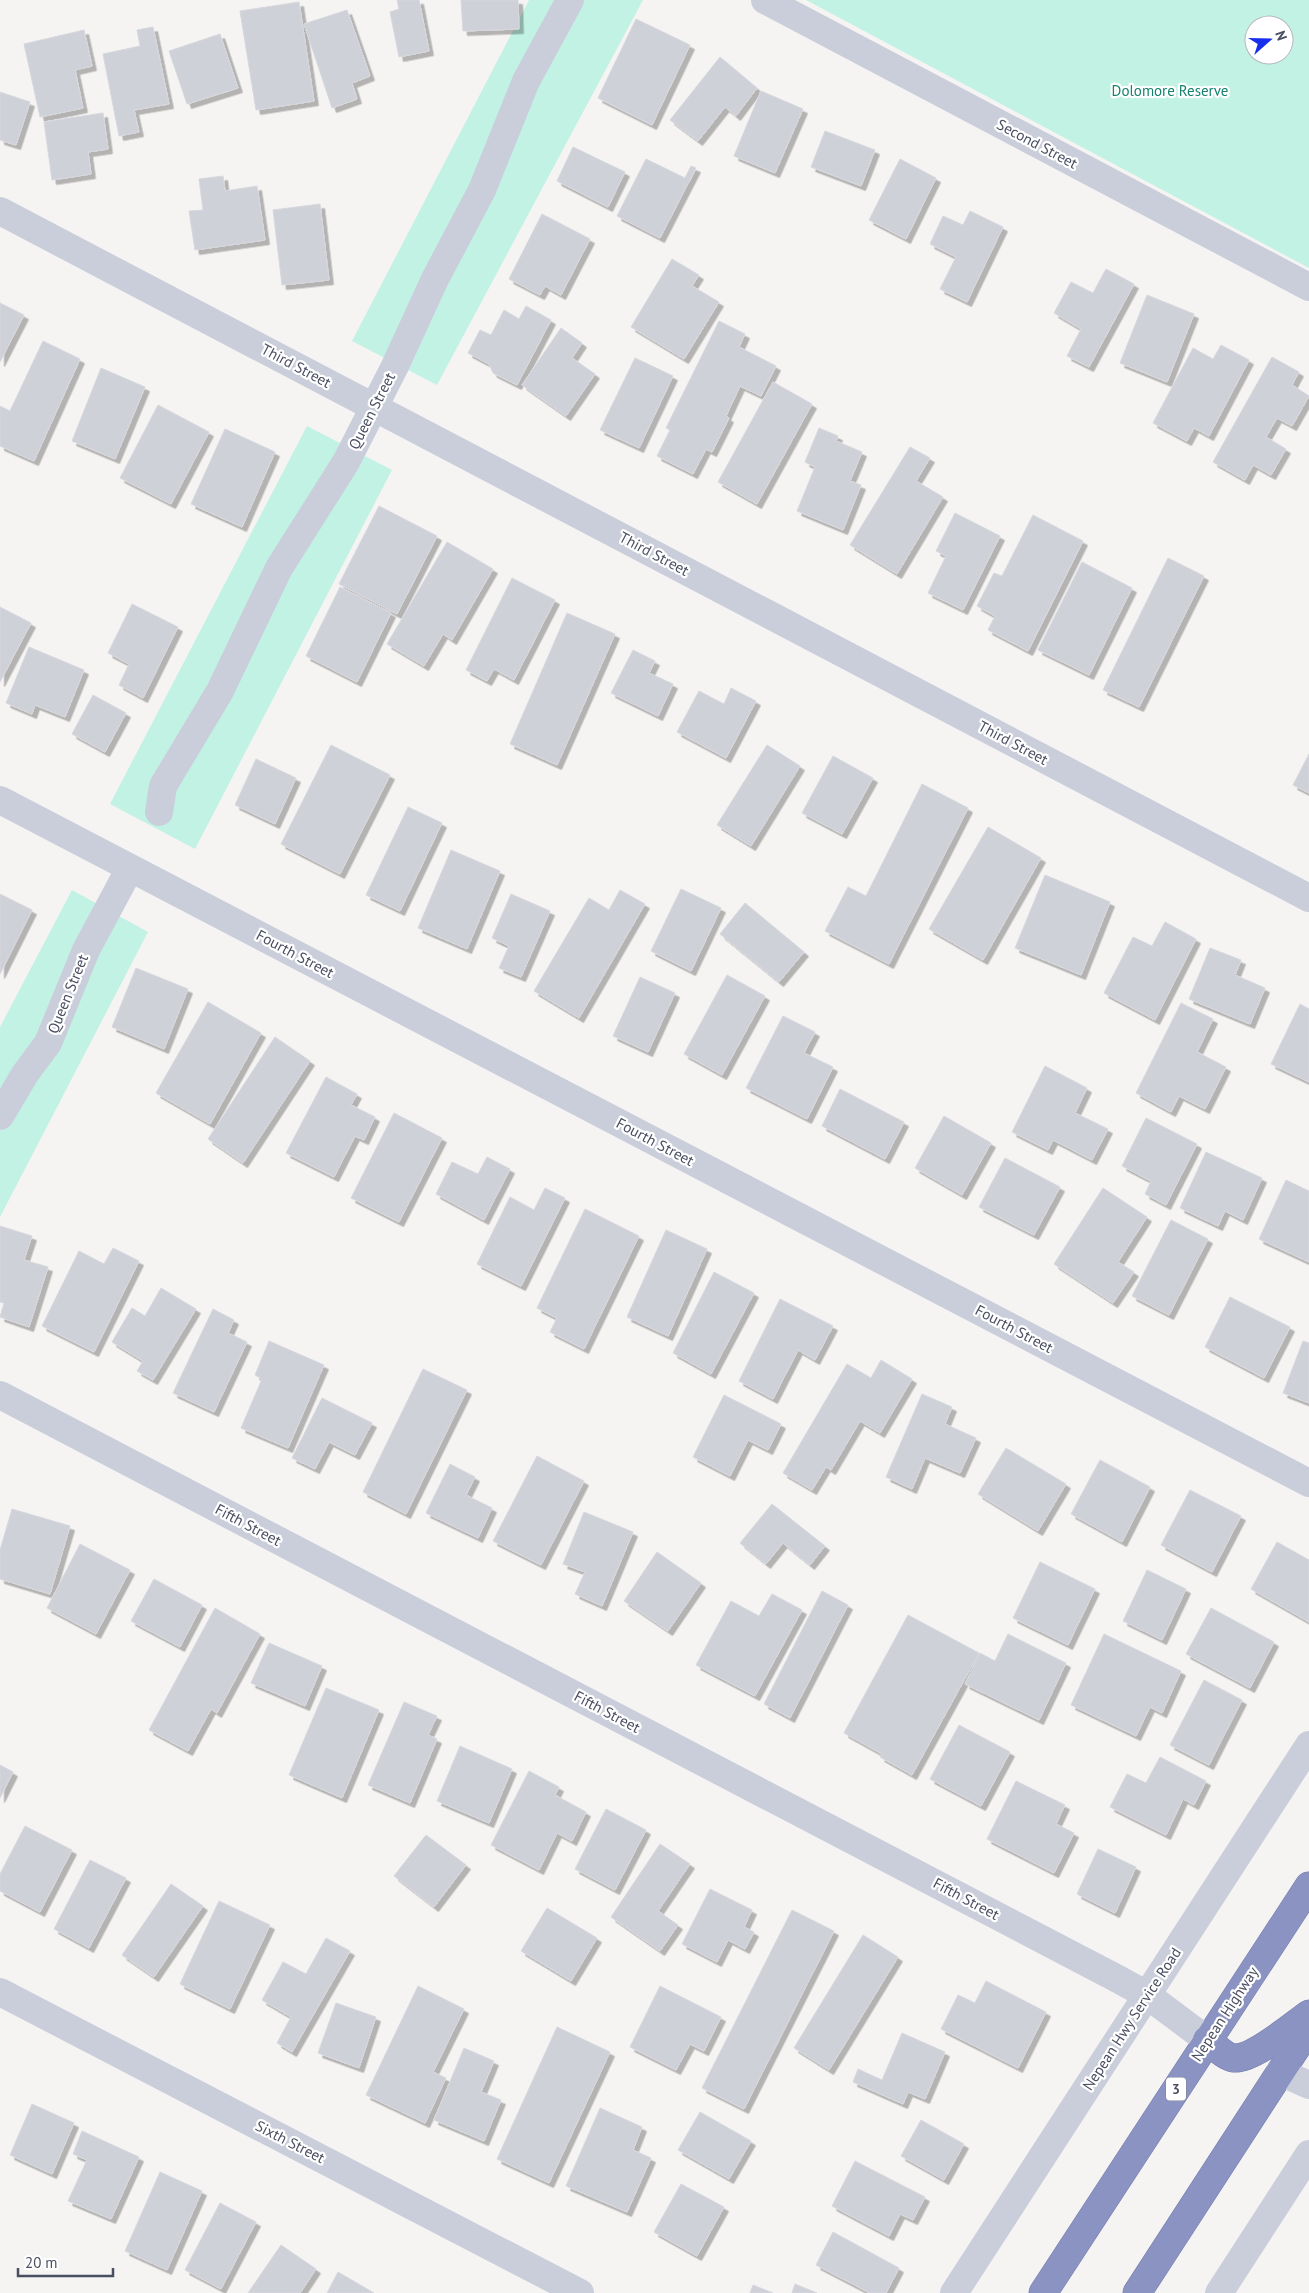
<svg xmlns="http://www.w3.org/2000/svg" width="1309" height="2293" font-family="'PT Sans',sans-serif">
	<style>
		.green { fill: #c2f2e4; fill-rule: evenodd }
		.building { fill: #cfd1d8; stroke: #d7d7de; filter: url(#shadow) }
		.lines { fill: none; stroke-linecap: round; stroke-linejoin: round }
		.highway-casing { stroke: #757eae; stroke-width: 29 }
		.minor { stroke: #cacdda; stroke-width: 28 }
		.highway { stroke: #8a93c2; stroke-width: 28 }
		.labels { text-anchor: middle; stroke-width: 4.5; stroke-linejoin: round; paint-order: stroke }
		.shield { fill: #fff; stroke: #808390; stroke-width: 1 }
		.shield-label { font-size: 14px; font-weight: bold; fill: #4a4e61 }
		.park-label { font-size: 15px; fill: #15826e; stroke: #fff }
		.street-label { font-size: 15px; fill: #4a4e61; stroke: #fff }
	</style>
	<defs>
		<filter id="shadow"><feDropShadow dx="4.5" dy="4.5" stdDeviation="0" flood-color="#0004"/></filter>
	</defs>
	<rect width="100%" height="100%" fill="#f5f4f3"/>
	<path class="green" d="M 529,0 L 643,0 L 437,385 L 352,341 Z
		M 806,0 L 1309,0 L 1309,268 ZM 1254,25 L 1284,25 L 1284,55 L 1254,55 Z
		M 307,426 L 392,470 L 195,849 L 110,804 Z
		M 72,890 L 148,932 L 0,1217 L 0,1027 Z"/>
	<path class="building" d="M 397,0 L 419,0 L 429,51 L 399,57 L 390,12 L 399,9 Z
		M 461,0 L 518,0 L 519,29 L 463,31 Z
		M 299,2 L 314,101 L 256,110 L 240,11 Z
		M 347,10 L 370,76 L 352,83 L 357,99 L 332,108 L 304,24 Z
		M 636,19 L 690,45 L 652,125 L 598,98 Z
		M 153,27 L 169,104 L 134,110 L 139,132 L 119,136 L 103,54 L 140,46 L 137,30 Z
		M 84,30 L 92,66 L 75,70 L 83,108 L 40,117 L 24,44 Z
		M 220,34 L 238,88 L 187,104 L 169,51 Z
		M 720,57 L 757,88 L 736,116 L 725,107 L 698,141 L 670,120 Z
		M 761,91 L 803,109 L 775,173 L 734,156 Z
		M 0,92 L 30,102 L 16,145 L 0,140 Z
		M 103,113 L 108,149 L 88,152 L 91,174 L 52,180 L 44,122 Z
		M 825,131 L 875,150 L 861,186 L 811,167 Z
		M 573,147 L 625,172 L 608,207 L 557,181 Z
		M 646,159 L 685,178 L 691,166 L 696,168 L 660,238 L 617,216 Z
		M 900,159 L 936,178 L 906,239 L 869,220 Z
		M 223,176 L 225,191 L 257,186 L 265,240 L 195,250 L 189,211 L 203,210 L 199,179 Z
		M 320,204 L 329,280 L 282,285 L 273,210 Z
		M 970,211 L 1003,227 L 967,302 L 940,289 L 956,257 L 930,244 L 943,216 L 963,225 Z
		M 542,214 L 590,239 L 561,295 L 545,286 L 540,295 L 509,279 Z
		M 672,259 L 699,275 L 692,286 L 719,302 L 684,359 L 631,327 Z
		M 1106,269 L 1134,284 L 1089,367 L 1067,356 L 1081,329 L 1054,313 L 1071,282 L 1093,293 Z
		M 1147,295 L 1194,314 L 1167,382 L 1120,363 Z
		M 0,303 L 24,315 L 0,362 Z
		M 526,306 L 551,320 L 517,385 L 493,373 L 489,364 L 468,353 L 480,330 L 491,335 L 504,310 L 519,319 Z
		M 719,321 L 745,334 L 739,347 L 776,366 L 761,396 L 740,386 L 726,416 L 729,418 L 712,452 L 706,449 L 693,474 L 657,456 L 670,430 L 666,428 Z
		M 561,328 L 582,343 L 572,358 L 595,374 L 566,416 L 522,385 Z
		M 43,341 L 80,359 L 34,461 L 0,446 L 0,406 L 10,411 Z
		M 1221,345 L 1249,360 L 1209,436 L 1194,428 L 1187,441 L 1153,423 L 1193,348 L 1213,359 Z
		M 1272,357 L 1299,372 L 1292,385 L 1309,396 L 1292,426 L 1277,418 L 1266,437 L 1286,449 L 1271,475 L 1253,465 L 1245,480 L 1213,462 Z
		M 635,358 L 673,376 L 639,448 L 600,430 Z
		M 101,368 L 145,387 L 115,459 L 72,441 Z
		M 773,382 L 812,404 L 757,504 L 718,482 Z
		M 158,405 L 209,432 L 171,504 L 120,478 Z
		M 819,428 L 838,436 L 836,441 L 862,452 L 850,481 L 861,485 L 843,530 L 797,511 L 815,467 L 805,462 Z
		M 225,429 L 275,452 L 242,527 L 191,504 Z
		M 910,447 L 930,458 L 916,481 L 943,497 L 897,574 L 850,545 Z
		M 379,506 L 437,536 L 397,614 L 339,584 Z
		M 955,513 L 1000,536 L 963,610 L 928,593 L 946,556 L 936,551 Z
		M 1033,515 L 1083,541 L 1028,651 L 988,630 L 995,616 L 977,606 L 994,573 L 1002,576 Z
		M 447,542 L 493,569 L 452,640 L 443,634 L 424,666 L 387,644 Z
		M 1168,558 L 1204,576 L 1139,707 L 1103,690 Z
		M 1082,562 L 1132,588 L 1089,675 L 1038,650 Z
		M 512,578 L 555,600 L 514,680 L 494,669 L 487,681 L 466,670 Z
		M 340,587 L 391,613 L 357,682 L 306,656 Z
		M 132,604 L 178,627 L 143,698 L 119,685 L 129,664 L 108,653 Z
		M 0,607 L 31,623 L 0,682 Z
		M 567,613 L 615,634 L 557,765 L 510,744 Z
		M 29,647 L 84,670 L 65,717 L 35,705 L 32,714 L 6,703 Z
		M 633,650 L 655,661 L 649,673 L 673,684 L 658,716 L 611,693 Z
		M 731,688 L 756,701 L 726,758 L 677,732 L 699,691 L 724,704 Z
		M 93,695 L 126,713 L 105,752 L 72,734 Z
		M 331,745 L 390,775 L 340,874 L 281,844 Z
		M 767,745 L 800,766 L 751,846 L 717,825 Z
		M 1309,754 L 1309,793 L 1293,785 Z
		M 833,756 L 873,778 L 842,834 L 802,813 Z
		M 256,759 L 296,778 L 275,824 L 235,805 Z
		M 922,784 L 968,808 L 889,964 L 825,931 L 848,887 L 866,896 Z
		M 408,807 L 442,823 L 400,911 L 366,895 Z
		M 988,827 L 1041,858 L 983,960 L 929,929 Z
		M 451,850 L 500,871 L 467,949 L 418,928 Z
		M 1045,875 L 1110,902 L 1081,975 L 1015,948 Z
		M 681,889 L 721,908 L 691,971 L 651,951 Z
		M 620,890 L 645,904 L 579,1018 L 534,991 L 589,898 L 609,910 Z
		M 0,894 L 32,910 L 0,974 Z
		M 511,894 L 550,911 L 521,977 L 499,968 L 509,946 L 492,938 Z
		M 745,903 L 804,952 L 779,982 L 720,934 Z
		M 1165,922 L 1196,939 L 1155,1020 L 1104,993 L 1133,937 L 1152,946 Z
		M 1210,948 L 1241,960 L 1235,975 L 1265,988 L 1250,1024 L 1189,999 Z
		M 136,968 L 188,989 L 164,1049 L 112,1027 Z
		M 727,975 L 765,996 L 722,1075 L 684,1054 Z
		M 640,977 L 675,993 L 648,1052 L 613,1036 Z
		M 208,1002 L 261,1033 L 210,1124 L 156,1093 Z
		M 1181,1003 L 1213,1019 L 1197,1052 L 1226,1067 L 1205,1109 L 1179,1096 L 1171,1112 L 1136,1093 Z
		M 1300,1004 L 1309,1009 L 1309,1082 L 1271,1064 Z
		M 783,1016 L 815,1032 L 804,1053 L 833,1067 L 807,1119 L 746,1088 Z
		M 275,1037 L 310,1061 L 243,1163 L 208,1139 Z
		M 1045,1066 L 1087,1088 L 1075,1113 L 1108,1129 L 1092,1160 L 1053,1140 L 1048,1150 L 1012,1132 Z
		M 326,1077 L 357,1094 L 351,1105 L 375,1117 L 364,1140 L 355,1136 L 334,1177 L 286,1153 Z
		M 840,1089 L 904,1122 L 885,1159 L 822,1126 Z
		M 394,1113 L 442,1138 L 399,1222 L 351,1198 Z
		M 944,1116 L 991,1143 L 962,1195 L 915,1168 Z
		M 1146,1118 L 1197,1144 L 1166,1205 L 1145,1194 L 1151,1181 L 1122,1166 Z
		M 1206,1152 L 1262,1178 L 1243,1220 L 1225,1211 L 1218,1226 L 1180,1208 Z
		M 487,1157 L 510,1169 L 484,1220 L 436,1194 L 452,1162 L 478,1174 Z
		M 1005,1158 L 1060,1187 L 1034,1235 L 979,1207 Z
		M 1286,1180 L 1309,1191 L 1309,1262 L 1259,1239 Z
		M 545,1188 L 565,1198 L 521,1286 L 477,1264 L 510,1197 L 534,1210 Z
		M 1103,1188 L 1147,1217 L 1118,1262 L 1134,1272 L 1113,1303 L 1054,1264 Z
		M 585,1209 L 639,1236 L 584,1349 L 550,1332 L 557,1318 L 537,1308 Z
		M 1171,1220 L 1208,1239 L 1169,1315 L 1132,1296 Z
		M 0,1226 L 32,1236 L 24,1260 L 48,1267 L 29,1327 L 0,1317 L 4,1303 L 0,1302 Z
		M 666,1230 L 707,1249 L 668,1336 L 627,1317 Z
		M 113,1248 L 139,1261 L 94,1352 L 42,1326 L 79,1251 L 104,1264 Z
		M 714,1272 L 754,1293 L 711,1374 L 673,1353 Z
		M 161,1288 L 196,1309 L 153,1380 L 137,1371 L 143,1361 L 112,1342 L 132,1308 L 145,1316 Z
		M 1230,1297 L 1290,1327 L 1264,1378 L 1205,1347 Z
		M 780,1299 L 833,1326 L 815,1360 L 798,1350 L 773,1399 L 739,1381 Z
		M 213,1309 L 234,1320 L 228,1333 L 247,1342 L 214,1412 L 173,1393 Z
		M 269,1341 L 324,1365 L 288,1448 L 241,1428 L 262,1379 L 255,1375 Z
		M 1303,1341 L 1309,1343 L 1309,1403 L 1283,1393 Z
		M 881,1360 L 912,1379 L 880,1433 L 860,1421 L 831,1470 L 826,1467 L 812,1490 L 783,1473 L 847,1364 L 871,1378 Z
		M 423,1369 L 467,1390 L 406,1514 L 363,1492 Z
		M 922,1394 L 952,1407 L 945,1424 L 976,1438 L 960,1473 L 925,1458 L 912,1489 L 886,1477 Z
		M 724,1395 L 781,1424 L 768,1450 L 748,1440 L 730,1476 L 693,1457 Z
		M 322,1398 L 372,1423 L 355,1455 L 329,1442 L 315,1469 L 292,1458 Z
		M 1006,1448 L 1066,1484 L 1038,1531 L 978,1494 Z
		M 537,1456 L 584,1481 L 541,1565 L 493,1541 Z
		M 1100,1460 L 1150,1487 L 1122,1542 L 1071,1514 Z
		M 450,1464 L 475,1477 L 466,1495 L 492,1508 L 478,1538 L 426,1513 Z
		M 1190,1490 L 1241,1516 L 1212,1572 L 1161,1545 Z
		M 772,1504 L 825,1546 L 810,1565 L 783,1543 L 766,1564 L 740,1543 Z
		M 12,1509 L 70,1526 L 50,1594 L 0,1579 L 0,1550 Z
		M 584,1512 L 633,1532 L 602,1606 L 575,1594 L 585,1572 L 563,1564 Z
		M 1277,1542 L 1309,1560 L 1309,1622 L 1251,1589 Z
		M 80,1544 L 130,1570 L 96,1634 L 47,1608 Z
		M 657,1552 L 701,1583 L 668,1631 L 624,1601 Z
		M 1040,1562 L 1095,1589 L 1068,1645 L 1013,1618 Z
		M 1147,1570 L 1186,1589 L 1162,1640 L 1123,1621 Z
		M 154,1579 L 202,1605 L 180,1647 L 131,1621 Z
		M 822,1591 L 848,1605 L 790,1718 L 764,1704 Z
		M 772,1594 L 802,1610 L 755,1696 L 696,1665 L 731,1601 L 759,1616 Z
		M 215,1608 L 260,1634 L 217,1713 L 211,1709 L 188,1751 L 149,1730 Z
		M 1211,1608 L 1274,1642 L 1250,1688 L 1186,1654 Z
		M 908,1615 L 979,1653 L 912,1775 L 880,1757 L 882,1754 L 844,1733 Z
		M 1008,1634 L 1066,1663 L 1039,1720 L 965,1684 L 980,1653 L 995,1661 Z
		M 1104,1634 L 1181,1671 L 1162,1713 L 1150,1707 L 1136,1736 L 1071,1705 Z
		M 269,1643 L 322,1666 L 305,1706 L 251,1683 Z
		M 1204,1680 L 1242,1700 L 1209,1765 L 1170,1745 Z
		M 326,1688 L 379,1710 L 342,1798 L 289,1775 Z
		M 404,1702 L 437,1716 L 428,1735 L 437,1739 L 410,1803 L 368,1785 Z
		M 959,1725 L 1010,1752 L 981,1806 L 930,1779 Z
		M 460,1746 L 512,1769 L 489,1823 L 437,1801 Z
		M 1160,1757 L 1206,1781 L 1194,1805 L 1183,1799 L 1166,1835 L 1110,1807 L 1127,1774 L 1146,1783 Z
		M 0,1765 L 13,1772 L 0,1798 Z
		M 529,1771 L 559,1787 L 555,1795 L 586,1812 L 572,1841 L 557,1833 L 539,1870 L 491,1845 Z
		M 1016,1781 L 1065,1805 L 1056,1824 L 1074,1833 L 1054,1873 L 987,1839 Z
		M 606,1809 L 646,1830 L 615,1890 L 575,1869 Z
		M 25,1826 L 72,1850 L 40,1912 L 0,1891 L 0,1874 Z
		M 426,1835 L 466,1865 L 434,1907 L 394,1876 Z
		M 660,1844 L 690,1864 L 658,1911 L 678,1925 L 660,1951 L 611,1917 Z
		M 1098,1849 L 1136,1867 L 1115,1913 L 1077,1894 Z
		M 90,1860 L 126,1878 L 89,1948 L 54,1929 Z
		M 171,1884 L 203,1906 L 154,1977 L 122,1955 Z
		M 710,1889 L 752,1910 L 744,1927 L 754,1932 L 745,1949 L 728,1940 L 717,1962 L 682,1944 Z
		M 219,1901 L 270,1925 L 230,2009 L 180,1984 Z
		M 547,1908 L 597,1938 L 571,1981 L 521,1951 Z
		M 792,1910 L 834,1931 L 744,2109 L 702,2088 Z
		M 863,1935 L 898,1957 L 829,2070 L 794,2048 Z
		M 326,1938 L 350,1951 L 292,2052 L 277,2043 L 291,2017 L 262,2000 L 283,1962 L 306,1974 Z
		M 986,1981 L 1046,2012 L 1018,2068 L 941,2029 L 958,1995 L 975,2003 Z
		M 418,1986 L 464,2009 L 433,2072 L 446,2078 L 425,2123 L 366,2095 Z
		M 660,1986 L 721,2017 L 704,2051 L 690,2044 L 676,2070 L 630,2047 Z
		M 336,2003 L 376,2017 L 359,2068 L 318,2053 Z
		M 557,2027 L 610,2052 L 549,2183 L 497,2159 Z
		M 902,2033 L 945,2052 L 925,2099 L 908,2092 L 903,2104 L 853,2082 L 858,2069 L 882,2080 Z
		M 464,2048 L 494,2061 L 481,2092 L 501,2100 L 484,2141 L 434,2120 Z
		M 32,2104 L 74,2123 L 52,2174 L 10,2155 Z
		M 600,2108 L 642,2127 L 633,2150 L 651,2158 L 627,2212 L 566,2186 Z
		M 700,2112 L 751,2141 L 729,2179 L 678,2150 Z
		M 921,2120 L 964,2144 L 944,2180 L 901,2156 Z
		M 82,2131 L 139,2157 L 111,2219 L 68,2201 L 87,2160 L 73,2154 Z
		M 855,2161 L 925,2197 L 913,2220 L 900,2214 L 889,2236 L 832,2206 Z
		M 160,2172 L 202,2191 L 167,2270 L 125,2251 Z
		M 681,2184 L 724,2207 L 697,2256 L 654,2232 Z
		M 220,2203 L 256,2222 L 221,2289 L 185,2270 Z
		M 833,2232 L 899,2268 L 886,2293 L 870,2293 L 816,2265 Z
		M 281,2245 L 316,2269 L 300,2293 L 248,2293 Z
		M 338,2272 L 374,2293 L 327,2293 Z
		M 795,2284 L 817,2293 L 792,2293 Z
		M 753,2285 L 773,2293 L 750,2293 Z"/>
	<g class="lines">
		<defs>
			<path id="highway" d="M 1207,2040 C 1214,2045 1225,2057 1234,2058 C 1254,2059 1292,2026 1309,2014
				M 1043,2293 L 1309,1886
				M 1137,2293 L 1309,2028"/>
		</defs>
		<use href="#highway" class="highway-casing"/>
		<path class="minor" d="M 765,0 L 1309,287
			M 0,211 L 1309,898
			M 0,800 L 1309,1483
			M 159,812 L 163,786 L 220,691 L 279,568 L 346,462 L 395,366 L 435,279 L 482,190 L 526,81 L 570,0
			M 0,1116 L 25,1074 L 48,1043 L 86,950 L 130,868
			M 0,1395 L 1116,1978 L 1147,1995 L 1207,2040
			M 0,1992 L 580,2293
			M 1280,2072 L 1309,2085
			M 954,2293 L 1309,1745
			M 1219,2293 L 1309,2154"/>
		<use href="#highway" class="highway"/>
	</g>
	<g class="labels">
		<rect class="shield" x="1166" y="2077.5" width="20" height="23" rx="4"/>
		<g class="shield-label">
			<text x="1176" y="2094">3</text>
		</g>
		<g class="park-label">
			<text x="1170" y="96">Dolomore Reserve</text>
		</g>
		<g class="street-label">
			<text transform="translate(1037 144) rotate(28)" y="5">Second Street</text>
			<text transform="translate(296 366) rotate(28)" y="5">Third Street</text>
			<text transform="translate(372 411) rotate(-63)" y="5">Queen Street</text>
			<text transform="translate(654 554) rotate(28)" y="5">Third Street</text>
			<text transform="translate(1013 743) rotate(28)" y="5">Third Street</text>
			<text transform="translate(295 954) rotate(28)" y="5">Fourth Street</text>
			<text transform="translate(68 994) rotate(-68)" y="5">Queen Street</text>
			<text transform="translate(655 1142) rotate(28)" y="5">Fourth Street</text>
			<text transform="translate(1014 1329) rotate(28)" y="5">Fourth Street</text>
			<text transform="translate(248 1525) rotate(28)" y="5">Fifth Street</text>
			<text transform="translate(607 1712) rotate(28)" y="5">Fifth Street</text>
			<text transform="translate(966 1899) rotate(28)" y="5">Fifth Street</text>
			<text transform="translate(1225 2014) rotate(-57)" y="5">Nepean Highway</text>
			<text transform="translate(1132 2019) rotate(-57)" y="5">Nepean Hwy Service Road</text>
			<text transform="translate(290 2142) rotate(27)" y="5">Sixth Street</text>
		</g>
	</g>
	<g transform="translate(1269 40) rotate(70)"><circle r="24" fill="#ffffff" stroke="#b7b8c0"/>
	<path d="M0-4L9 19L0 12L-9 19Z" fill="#162fec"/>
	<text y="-8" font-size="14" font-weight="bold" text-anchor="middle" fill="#4a4e61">N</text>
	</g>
	<path d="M18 2268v8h95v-8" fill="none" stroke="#4a4e61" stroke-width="2.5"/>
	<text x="25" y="2268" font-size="15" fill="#4a4e61" stroke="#ffffff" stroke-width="4" paint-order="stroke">20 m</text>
</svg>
